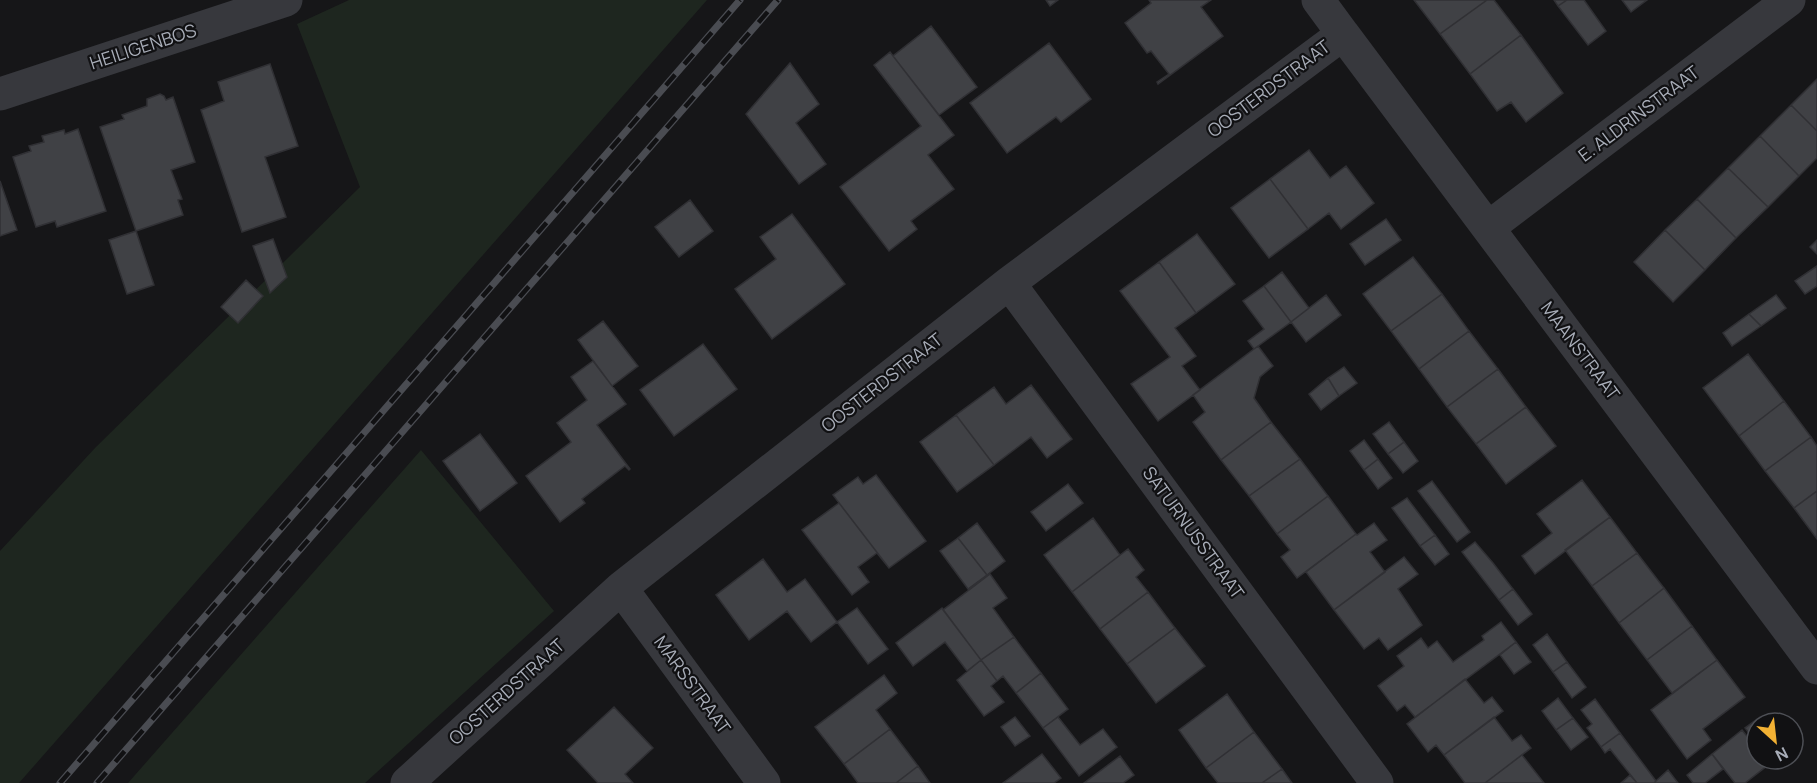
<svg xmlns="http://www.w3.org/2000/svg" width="1817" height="783" font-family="Manrope,sans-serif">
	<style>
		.green { fill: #1e261f }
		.building { fill: #404145; stroke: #303034; stroke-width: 1.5 }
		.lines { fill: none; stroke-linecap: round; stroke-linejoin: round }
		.minor { stroke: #37383d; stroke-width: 33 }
		.rail-casing { stroke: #4a4c52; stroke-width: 7 }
		.rail { stroke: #111113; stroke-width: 4.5; stroke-dasharray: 14; stroke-linecap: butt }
		.labels { text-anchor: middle; stroke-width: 4.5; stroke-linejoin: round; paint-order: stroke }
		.street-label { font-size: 18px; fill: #a8adb8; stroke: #111113 }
	</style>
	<rect width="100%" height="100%" fill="#161618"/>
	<path class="green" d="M 349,0 L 707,0 L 19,783 L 0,783 L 0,551 L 95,448 L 360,187 L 297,24 Z
		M 421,450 L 554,611 L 365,783 L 128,783 Z"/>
	<path class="building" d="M 1046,0 L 1058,0 L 1050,6 Z
		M 1149,0 L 1211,0 L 1201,7 L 1223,36 L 1158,84 L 1157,82 L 1169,74 L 1151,51 L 1147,53 L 1125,23 L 1151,3 Z
		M 1414,0 L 1487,0 L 1440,34 Z
		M 1487,0 L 1494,0 L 1521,35 L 1470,74 L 1440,34 Z
		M 1554,0 L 1567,0 L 1558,6 Z
		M 1567,0 L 1584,0 L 1606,31 L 1588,45 L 1558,6 Z
		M 1622,0 L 1647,0 L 1631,12 Z
		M 931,26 L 977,87 L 939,115 L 893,56 Z
		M 1521,35 L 1563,93 L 1526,122 L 1511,102 L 1497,111 L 1470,74 Z
		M 1049,43 L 1091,99 L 1061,122 L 1056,117 L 1007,153 L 970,103 Z
		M 890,52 L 954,135 L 928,155 L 954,189 L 911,221 L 917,229 L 889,251 L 840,187 L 921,126 L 874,65 Z
		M 790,63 L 819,104 L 796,123 L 826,164 L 799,184 L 746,114 Z
		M 270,64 L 298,146 L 265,157 L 286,217 L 242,232 L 201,110 L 224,101 L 218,82 Z
		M 1817,79 L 1817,131 L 1791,105 Z
		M 160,94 L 164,96 L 166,100 L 173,97 L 195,162 L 171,170 L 182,199 L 178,200 L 183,215 L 136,231 L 100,127 L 124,119 L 122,115 L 147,106 L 147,99 Z
		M 1791,105 L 1817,131 L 1817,158 L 1799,176 L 1760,136 Z
		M 78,129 L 106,211 L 57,227 L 55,221 L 36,227 L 13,157 L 31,151 L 29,146 L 44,142 L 42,136 L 64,130 L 65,134 Z
		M 1760,136 L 1799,176 L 1768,207 L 1728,168 Z
		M 1309,150 L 1330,178 L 1346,166 L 1374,203 L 1341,229 L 1329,213 L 1308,229 L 1270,179 Z
		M 1728,168 L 1768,207 L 1736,238 L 1697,199 Z
		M 1270,179 L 1308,229 L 1269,258 L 1231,208 Z
		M 0,181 L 17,230 L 0,236 Z
		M 1697,199 L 1736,238 L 1705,270 L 1665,230 Z
		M 690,200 L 713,231 L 679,257 L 655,227 Z
		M 792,214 L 845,284 L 772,339 L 735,289 L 776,259 L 760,237 Z
		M 1386,219 L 1401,240 L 1365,265 L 1350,244 Z
		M 1665,230 L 1705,270 L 1673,302 L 1634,262 Z
		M 136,231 L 154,285 L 127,294 L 109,240 Z
		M 1197,234 L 1235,284 L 1196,313 L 1159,262 Z
		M 273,239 L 287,277 L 270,293 L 253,246 Z
		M 1817,240 L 1817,254 L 1810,247 Z
		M 1413,257 L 1442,294 L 1391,331 L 1363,294 Z
		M 1159,262 L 1196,313 L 1175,328 L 1196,356 L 1182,366 L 1200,390 L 1158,421 L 1131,384 L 1170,357 L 1120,291 Z
		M 1817,266 L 1817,286 L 1805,294 L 1795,281 Z
		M 1282,272 L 1309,308 L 1291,322 L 1264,286 Z
		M 246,280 L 263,296 L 238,323 L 221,307 Z
		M 1264,286 L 1291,322 L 1254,349 L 1248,341 L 1264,329 L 1243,301 Z
		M 1442,294 L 1469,331 L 1419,369 L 1391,331 Z
		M 1326,295 L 1341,315 L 1306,342 L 1291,322 Z
		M 1776,295 L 1786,308 L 1761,326 L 1749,314 Z
		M 1749,314 L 1761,326 L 1732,346 L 1723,333 Z
		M 603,321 L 638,366 L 612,386 L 578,340 Z
		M 1469,331 L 1498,369 L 1447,407 L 1419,369 Z
		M 703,344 L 737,389 L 674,436 L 640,390 Z
		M 1258,346 L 1273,366 L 1260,377 L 1254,398 L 1271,422 L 1221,460 L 1193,422 L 1205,412 L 1193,395 Z
		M 1748,354 L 1784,401 L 1739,436 L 1703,388 Z
		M 593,361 L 626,404 L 597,425 L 630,469 L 629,470 L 625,466 L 582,499 L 585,503 L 560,522 L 526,476 L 571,442 L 557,423 L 587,400 L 571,377 Z
		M 1344,367 L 1357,383 L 1339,396 L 1328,378 Z
		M 1498,369 L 1526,407 L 1476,444 L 1447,407 Z
		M 1328,378 L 1339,396 L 1321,410 L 1309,394 Z
		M 1031,385 L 1072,439 L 1047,458 L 1031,437 L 994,465 L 956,415 L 994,387 L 1006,404 Z
		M 1784,401 L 1811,437 L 1765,471 L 1739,436 Z
		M 1526,407 L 1556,446 L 1506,484 L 1476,444 Z
		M 956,415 L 994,465 L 957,492 L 920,442 Z
		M 1271,422 L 1300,459 L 1249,496 L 1221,460 Z
		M 1389,422 L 1404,442 L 1388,454 L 1373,434 Z
		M 480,434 L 517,483 L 480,511 L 443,461 Z
		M 1811,437 L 1817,446 L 1817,491 L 1794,508 L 1765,471 Z
		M 1364,440 L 1378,459 L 1364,470 L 1350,451 Z
		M 1404,442 L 1418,461 L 1403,473 L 1388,454 Z
		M 1300,459 L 1328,496 L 1277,534 L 1249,496 Z
		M 1378,459 L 1392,478 L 1378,489 L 1364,470 Z
		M 876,475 L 926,541 L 889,568 L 833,495 L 858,477 L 863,484 Z
		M 1582,480 L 1610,517 L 1535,574 L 1522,556 L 1552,533 L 1537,514 Z
		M 1432,481 L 1470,532 L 1457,542 L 1418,491 Z
		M 1068,484 L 1083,503 L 1046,531 L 1031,512 Z
		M 1817,491 L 1817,539 L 1794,508 Z
		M 1328,496 L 1356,534 L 1297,578 L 1281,557 L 1290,550 L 1277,534 Z
		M 1407,498 L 1435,535 L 1420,546 L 1392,508 Z
		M 839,503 L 889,568 L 877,553 L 858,567 L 869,582 L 852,595 L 802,530 Z
		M 1610,517 L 1637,553 L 1592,586 L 1565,550 Z
		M 1093,518 L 1120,555 L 1072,592 L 1044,555 Z
		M 977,523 L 1005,561 L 987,575 L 958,538 Z
		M 1374,523 L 1387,540 L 1370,552 L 1385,572 L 1334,610 L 1306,572 L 1356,534 L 1357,535 Z
		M 1435,535 L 1449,554 L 1435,565 L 1420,546 Z
		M 958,538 L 987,575 L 968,589 L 940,551 Z
		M 1475,542 L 1493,563 L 1513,589 L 1499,600 L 1462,552 Z
		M 1128,549 L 1144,570 L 1136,577 L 1148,592 L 1100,629 L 1072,592 Z
		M 1637,553 L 1664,588 L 1619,623 L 1592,586 Z
		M 1404,557 L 1418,574 L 1398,589 L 1422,625 L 1388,650 L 1379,638 L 1364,649 L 1334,610 Z
		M 763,559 L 787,592 L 805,579 L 837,622 L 811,642 L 787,611 L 749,640 L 716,595 Z
		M 990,574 L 1007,598 L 993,608 L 1014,637 L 981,660 L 943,610 Z
		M 1664,588 L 1692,626 L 1647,660 L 1619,623 Z
		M 1513,589 L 1532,614 L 1518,625 L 1499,600 Z
		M 1148,592 L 1175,628 L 1127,664 L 1100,629 Z
		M 857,608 L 888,649 L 868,664 L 837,622 Z
		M 942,608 L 981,660 L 967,671 L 945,642 L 913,666 L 896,643 Z
		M 1501,622 L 1516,642 L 1415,717 L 1405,705 L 1397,711 L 1378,686 L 1404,666 L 1397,656 L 1421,638 L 1428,648 L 1437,641 L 1453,662 L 1484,640 L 1482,636 Z
		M 1692,626 L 1717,660 L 1672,693 L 1647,660 Z
		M 1175,628 L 1205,666 L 1156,703 L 1127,664 Z
		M 1547,634 L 1567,662 L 1553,672 L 1533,645 Z
		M 1014,637 L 1041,673 L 1016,693 L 1003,676 L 997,681 L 981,660 Z
		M 1516,642 L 1531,662 L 1514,674 L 1500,655 Z
		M 981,660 L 997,681 L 991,686 L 1004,702 L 984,716 L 957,680 Z
		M 1717,660 L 1745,697 L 1703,729 L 1711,740 L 1687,759 L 1651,710 Z
		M 1567,662 L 1586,687 L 1572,698 L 1553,672 Z
		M 1041,673 L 1068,709 L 1043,728 L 1016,693 Z
		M 884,675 L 897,693 L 876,710 L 890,729 L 844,764 L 815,727 Z
		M 1465,679 L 1484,703 L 1492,697 L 1503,711 L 1444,755 L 1436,745 L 1428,752 L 1407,724 Z
		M 1227,694 L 1254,732 L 1206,768 L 1179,730 Z
		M 1558,698 L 1573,718 L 1556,730 L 1542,711 Z
		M 1595,699 L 1620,733 L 1601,747 L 1587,728 L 1592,724 L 1581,710 Z
		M 614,707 L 653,748 L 625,774 L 633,783 L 598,783 L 567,750 Z
		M 1015,717 L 1030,736 L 1015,746 L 1001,727 Z
		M 1058,717 L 1080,745 L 1103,729 L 1117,747 L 1079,776 L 1043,728 Z
		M 1494,717 L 1512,741 L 1521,735 L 1531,748 L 1485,783 L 1465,783 L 1444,755 Z
		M 1760,717 L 1765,723 L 1757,723 L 1757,743 L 1745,728 Z
		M 1573,718 L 1588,737 L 1571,750 L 1556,730 Z
		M 890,729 L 918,766 L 896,783 L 858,783 L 844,764 Z
		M 1742,730 L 1755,746 L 1757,744 L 1757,759 L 1770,759 L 1772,762 L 1745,783 L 1735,783 L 1712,754 Z
		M 1254,732 L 1282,769 L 1262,783 L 1218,783 L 1206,768 Z
		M 1620,733 L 1656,781 L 1654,783 L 1637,783 L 1610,749 L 1605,753 L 1601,747 Z
		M 1042,754 L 1061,778 L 1054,783 L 1003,783 Z
		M 1712,754 L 1723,769 L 1705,783 L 1693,783 L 1687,775 Z
		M 1522,755 L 1544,783 L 1485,783 Z
		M 1120,756 L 1134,775 L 1123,783 L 1084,783 Z
		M 918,766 L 930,783 L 896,783 Z
		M 1282,769 L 1292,783 L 1262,783 Z
		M 1668,770 L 1678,783 L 1654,783 L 1656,781 Z
		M 1630,775 L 1637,783 L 1621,783 Z"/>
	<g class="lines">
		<path class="minor" d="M 1343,34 L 1817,668
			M 0,94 L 286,0
			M 1489,227 L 1789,0
			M 1009,283 L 1377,783
			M 621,588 L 764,783
			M 407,783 L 621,588 L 1009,283 L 1343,34 L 1318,0"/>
		<defs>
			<path id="rail" d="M 60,783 L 740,0
				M 97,783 L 778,0"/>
		</defs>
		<use href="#rail" class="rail-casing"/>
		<use href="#rail" class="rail"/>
	</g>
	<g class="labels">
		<g class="street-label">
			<text transform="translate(143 47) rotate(-18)" y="6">HEILIGENBOS</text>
			<text transform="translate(1269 89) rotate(-37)" y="6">OOSTERDSTRAAT</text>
			<text transform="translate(1639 114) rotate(-37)" y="6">E. ALDRINSTRAAT</text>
			<text transform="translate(1580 351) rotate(53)" y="6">MAANSTRAAT</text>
			<text transform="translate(882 383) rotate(-38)" y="6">OOSTERDSTRAAT</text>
			<text transform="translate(1193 533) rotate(54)" y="6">SATURNUSSTRAAT</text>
			<text transform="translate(692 685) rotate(54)" y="6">MARSSTRAAT</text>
			<text transform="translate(507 692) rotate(-42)" y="6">OOSTERDSTRAAT</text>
		</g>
	</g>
	<g transform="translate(1775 741) rotate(153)"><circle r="28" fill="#111113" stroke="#4d4f55" stroke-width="1.5"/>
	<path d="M0-4.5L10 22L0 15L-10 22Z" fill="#f2b134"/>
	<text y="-9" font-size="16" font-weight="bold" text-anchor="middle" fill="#a8adb8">N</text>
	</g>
</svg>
